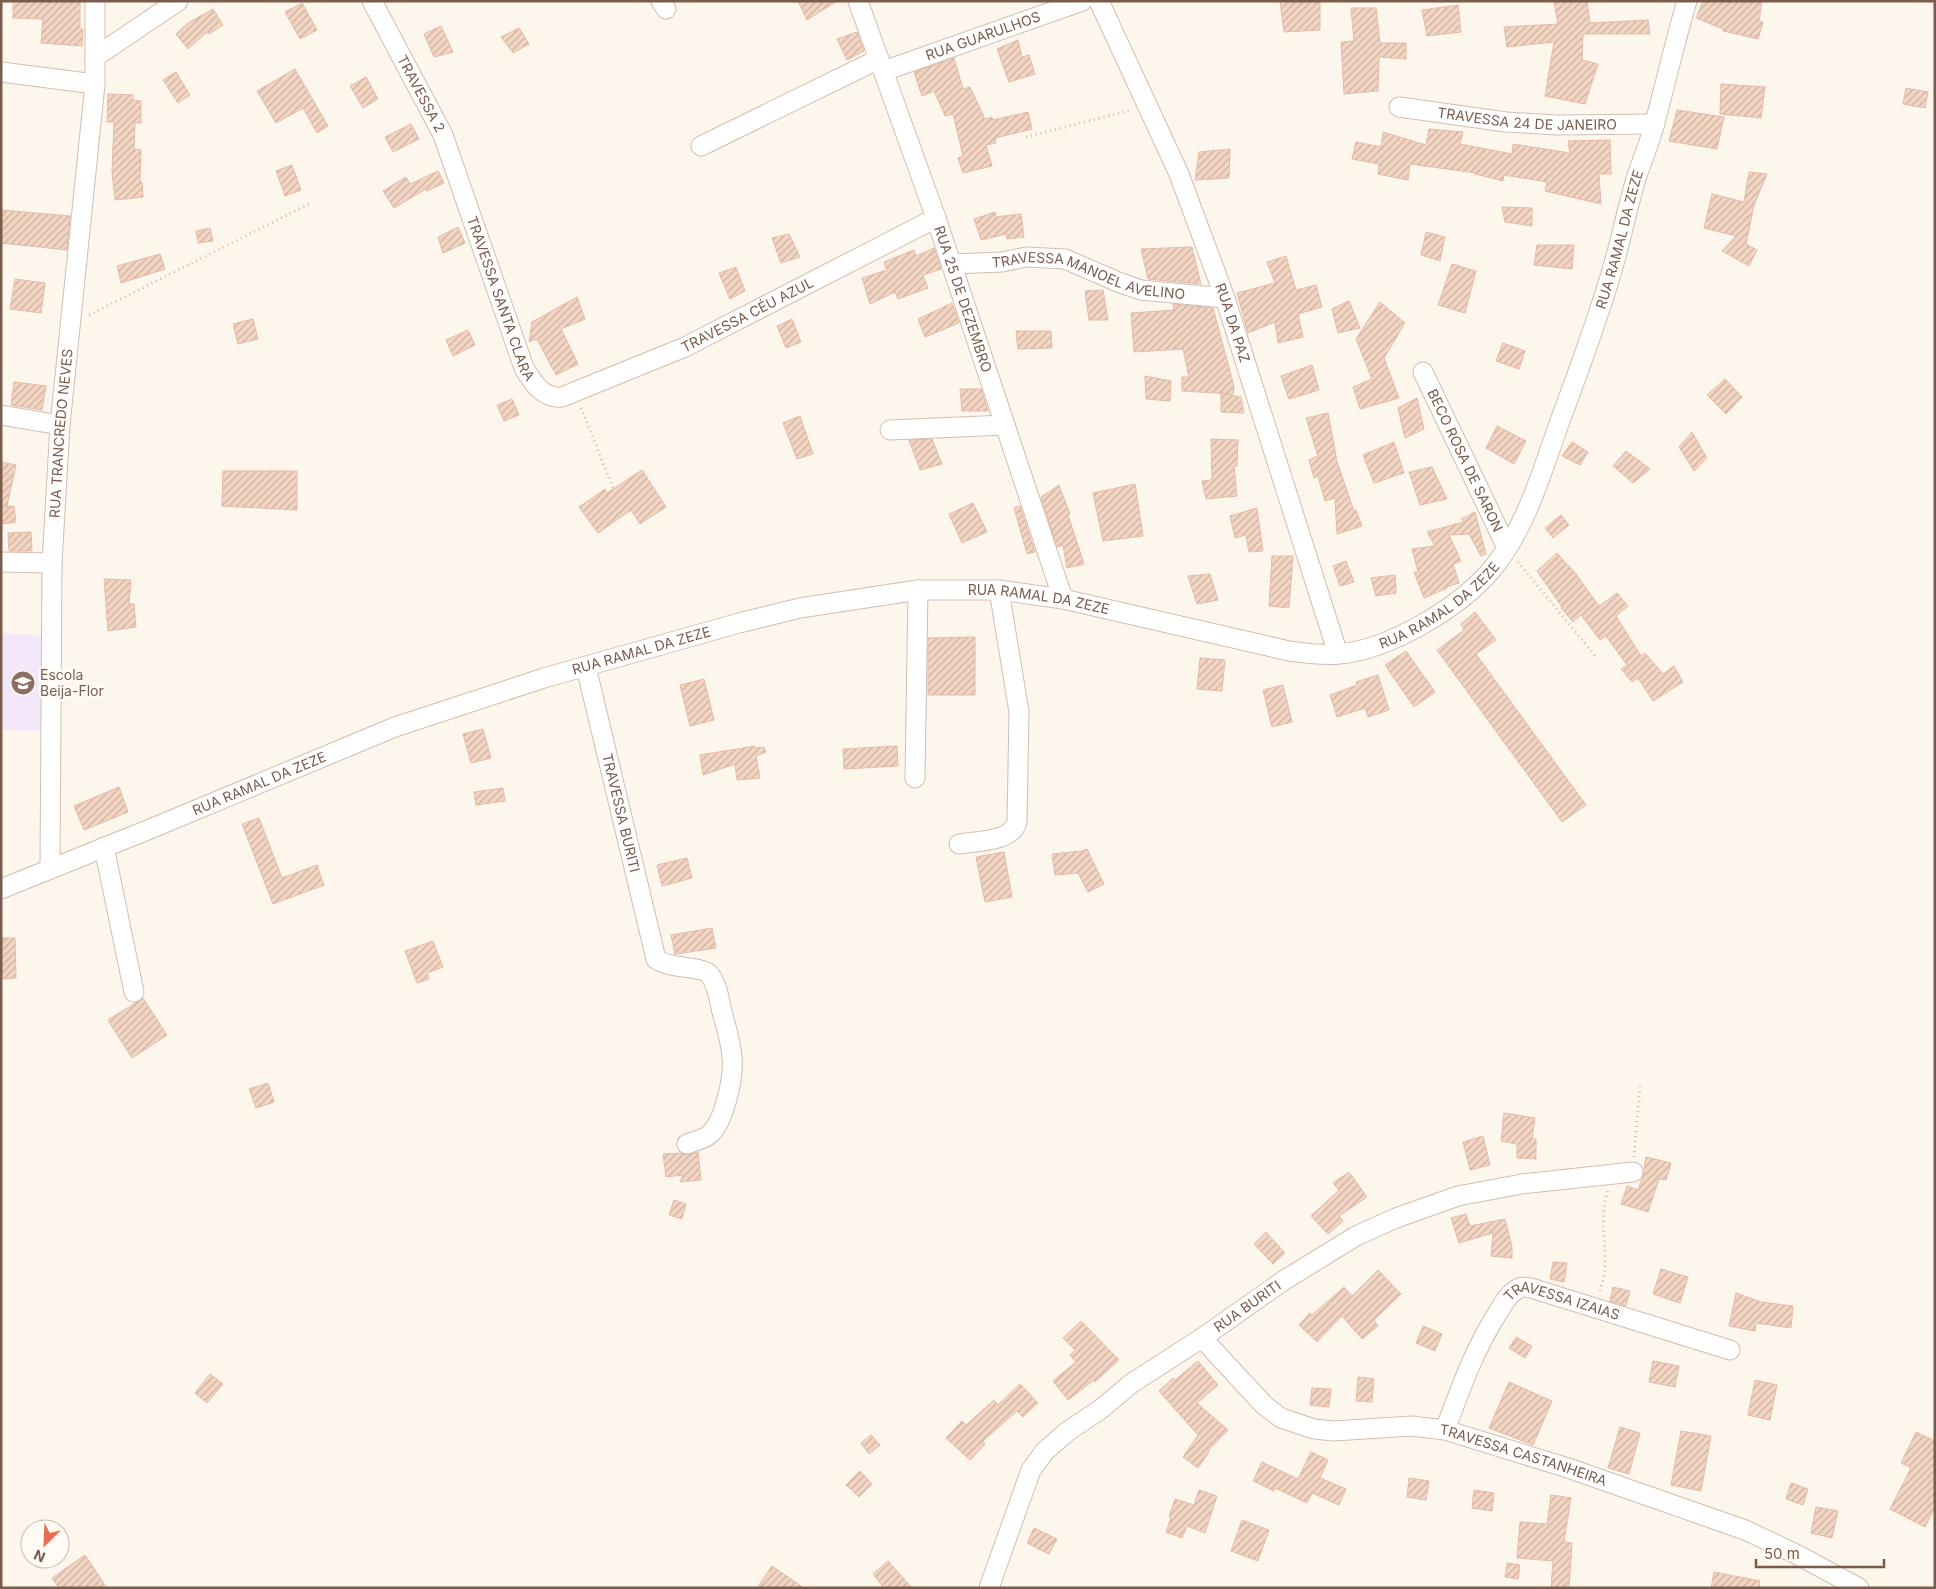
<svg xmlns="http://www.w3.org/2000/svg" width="1936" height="1589" font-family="Inter,sans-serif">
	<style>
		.education { fill: #f3e8fa }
		.building { fill: url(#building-hatch); stroke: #e6bba3 }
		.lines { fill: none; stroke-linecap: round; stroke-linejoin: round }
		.minor-casing { stroke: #d1beb0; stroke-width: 21 }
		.path { stroke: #d9b8a5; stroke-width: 3; stroke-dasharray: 1 4; stroke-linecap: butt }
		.minor { stroke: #fff; stroke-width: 19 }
		.labels { text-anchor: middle; stroke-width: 5; stroke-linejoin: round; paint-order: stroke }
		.street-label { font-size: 14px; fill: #7a5c4d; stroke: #fffaf3 }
		.education-label { font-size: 14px; fill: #785e54; stroke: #fffaf3; text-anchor: start }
	</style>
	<defs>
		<pattern id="building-hatch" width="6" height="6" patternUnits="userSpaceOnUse" patternTransform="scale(1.25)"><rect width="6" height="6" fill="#f3d5c3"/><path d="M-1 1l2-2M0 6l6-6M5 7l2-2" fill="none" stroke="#cab0a1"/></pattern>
	</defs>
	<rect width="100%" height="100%" fill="#fdf6ec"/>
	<path class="education" d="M 1,633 L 48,636 L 42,731 L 1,730 Z"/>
	<path class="building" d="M 13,1 L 80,1 L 80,29 L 83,29 L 82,46 L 41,43 L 43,19 L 13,18 Z
		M 798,1 L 837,1 L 807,20 Z
		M 1280,1 L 1320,1 L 1320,30 L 1284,32 Z
		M 1554,1 L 1587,1 L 1590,23 L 1648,20 L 1650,34 L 1583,34 L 1582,60 L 1598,64 L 1585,104 L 1545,96 L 1554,42 L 1507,47 L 1504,27 L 1558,24 Z
		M 1703,1 L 1762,1 L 1759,21 L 1763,22 L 1758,39 L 1723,31 L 1723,29 L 1696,18 Z
		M 302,3 L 317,30 L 300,39 L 285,12 Z
		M 1458,5 L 1461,32 L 1427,36 L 1422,10 Z
		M 1351,8 L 1376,8 L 1380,43 L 1406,43 L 1406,59 L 1379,57 L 1378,91 L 1344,94 L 1341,42 L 1354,41 Z
		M 213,9 L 223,25 L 209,34 L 207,32 L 188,49 L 176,34 L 188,23 Z
		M 441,26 L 453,52 L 434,57 L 424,34 Z
		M 519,28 L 529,44 L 513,53 L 501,37 Z
		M 857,32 L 864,51 L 847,60 L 837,39 Z
		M 1018,40 L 1022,57 L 1029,55 L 1035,74 L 1009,82 L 997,49 Z
		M 954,58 L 963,89 L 970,87 L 985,119 L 992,117 L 993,120 L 1028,112 L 1032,129 L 995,138 L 996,143 L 986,145 L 992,166 L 963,173 L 958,158 L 963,156 L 953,114 L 945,116 L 934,91 L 922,96 L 914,72 Z
		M 295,69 L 328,126 L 317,133 L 303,108 L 276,123 L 257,91 Z
		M 176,72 L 190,95 L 178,103 L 163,80 Z
		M 366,77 L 378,99 L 363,108 L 350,86 Z
		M 1721,84 L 1765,87 L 1761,118 L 1720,114 Z
		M 1906,88 L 1928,92 L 1925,108 L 1903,104 Z
		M 108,94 L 133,95 L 133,100 L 141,101 L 141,123 L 135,123 L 134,149 L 141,150 L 140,182 L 142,182 L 143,197 L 115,200 L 112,171 L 114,122 L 107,122 Z
		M 1677,110 L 1724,117 L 1717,149 L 1669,141 Z
		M 411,124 L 419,139 L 393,152 L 385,137 Z
		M 1429,129 L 1463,132 L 1460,144 L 1512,154 L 1513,144 L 1570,153 L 1568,141 L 1610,140 L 1611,174 L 1599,174 L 1601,204 L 1545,191 L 1547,182 L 1504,175 L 1503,181 L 1475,174 L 1476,173 L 1410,164 L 1408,180 L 1378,174 L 1379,164 L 1352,159 L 1356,142 L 1381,147 L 1383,132 L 1426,145 Z
		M 1230,149 L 1229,178 L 1195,180 L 1199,152 Z
		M 292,165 L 301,190 L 285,196 L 276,171 Z
		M 438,171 L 444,183 L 427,191 L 426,189 L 394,208 L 383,191 L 406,177 L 410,184 Z
		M 1749,172 L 1767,174 L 1754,205 L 1746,244 L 1757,250 L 1749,266 L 1722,251 L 1736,236 L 1704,228 L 1712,194 L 1744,202 Z
		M 1502,207 L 1532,208 L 1532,226 L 1505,222 Z
		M 1,210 L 70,216 L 67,250 L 1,243 Z
		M 995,212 L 996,217 L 1021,214 L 1024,237 L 1007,239 L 1006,234 L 981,240 L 974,219 Z
		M 458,227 L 465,243 L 443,253 L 438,237 Z
		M 210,228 L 213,241 L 198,243 L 196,231 Z
		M 1426,232 L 1445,237 L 1440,261 L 1421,255 Z
		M 789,234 L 800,257 L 781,263 L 772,238 Z
		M 1537,245 L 1574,245 L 1572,269 L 1534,265 Z
		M 1192,247 L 1201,284 L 1148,279 L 1141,249 Z
		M 934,248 L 941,269 L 923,275 L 928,288 L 898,299 L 895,292 L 870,304 L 862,278 L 887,270 L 884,262 L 914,250 L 916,256 Z
		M 160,254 L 165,269 L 121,283 L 117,266 Z
		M 1286,256 L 1296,290 L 1316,285 L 1322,307 L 1298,314 L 1303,337 L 1278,343 L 1275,322 L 1248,333 L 1237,293 L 1275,283 L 1267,262 Z
		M 1452,264 L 1476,271 L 1465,313 L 1438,305 Z
		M 736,267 L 745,291 L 730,299 L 719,273 Z
		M 15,279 L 45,283 L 41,313 L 10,309 Z
		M 1103,290 L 1108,320 L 1089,320 L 1085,291 Z
		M 577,297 L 585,319 L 561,329 L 578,364 L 556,375 L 537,339 L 529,342 L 532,322 Z
		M 1349,301 L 1360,328 L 1338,333 L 1332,309 Z
		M 1380,302 L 1405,323 L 1384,358 L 1399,398 L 1360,409 L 1353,387 L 1372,379 L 1356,339 Z
		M 952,303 L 959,323 L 925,337 L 918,319 Z
		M 1173,304 L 1213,308 L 1234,386 L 1233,394 L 1182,391 L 1182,377 L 1189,377 L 1183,349 L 1134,352 L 1131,313 L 1174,310 Z
		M 253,319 L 258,339 L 238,344 L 233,324 Z
		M 792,319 L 801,342 L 786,348 L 777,326 Z
		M 468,330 L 475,345 L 453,356 L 446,340 Z
		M 1016,331 L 1051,331 L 1052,348 L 1018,349 Z
		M 1503,343 L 1525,351 L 1519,369 L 1496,361 Z
		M 1312,365 L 1319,390 L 1289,399 L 1281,376 Z
		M 1145,376 L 1171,381 L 1170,401 L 1146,399 Z
		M 1725,379 L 1742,397 L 1726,414 L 1707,395 Z
		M 14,382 L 46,386 L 42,410 L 11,405 Z
		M 960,389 L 981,389 L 988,411 L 962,411 Z
		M 1221,393 L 1241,397 L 1244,413 L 1221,412 Z
		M 1417,398 L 1424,429 L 1405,438 L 1398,408 Z
		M 512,399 L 519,415 L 504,421 L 497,405 Z
		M 1328,413 L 1337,462 L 1354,511 L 1356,510 L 1362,526 L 1337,534 L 1335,498 L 1325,501 L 1318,476 L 1314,478 L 1309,460 L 1318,456 L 1306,418 Z
		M 800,416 L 813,454 L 797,459 L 783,423 Z
		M 1497,426 L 1526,441 L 1514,464 L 1486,448 Z
		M 1692,432 L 1707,458 L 1694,471 L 1679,447 Z
		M 932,439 L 942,464 L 920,470 L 909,440 Z
		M 1211,439 L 1238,440 L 1237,466 L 1234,466 L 1237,496 L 1206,499 L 1202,481 L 1212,480 Z
		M 1394,442 L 1404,473 L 1374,483 L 1363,455 Z
		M 1572,442 L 1588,452 L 1580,465 L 1562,456 Z
		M 1626,451 L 1650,469 L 1633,483 L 1613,466 Z
		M 1,462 L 16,465 L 7,506 L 1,505 Z
		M 1432,467 L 1447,499 L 1420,505 L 1409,472 Z
		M 642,470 L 666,507 L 640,524 L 631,510 L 598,533 L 579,507 L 605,489 L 607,493 Z
		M 223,471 L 297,471 L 297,510 L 222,506 Z
		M 1135,484 L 1143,536 L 1103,541 L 1093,493 Z
		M 1059,485 L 1070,514 L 1068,515 L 1084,564 L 1067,568 L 1063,545 L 1057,547 L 1041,497 Z
		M 973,503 L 987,532 L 962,543 L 949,514 Z
		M 14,506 L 16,522 L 3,524 L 1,507 Z
		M 1020,506 L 1035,552 L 1027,554 L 1014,508 Z
		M 1257,508 L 1263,551 L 1249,552 L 1246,535 L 1235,538 L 1230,516 Z
		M 1475,512 L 1486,554 L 1481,556 L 1469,534 L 1449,535 L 1461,561 L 1453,564 L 1459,583 L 1446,587 L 1447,588 L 1424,598 L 1414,572 L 1418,572 L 1412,549 L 1435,546 L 1427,532 L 1463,522 L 1461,519 Z
		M 1561,515 L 1569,525 L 1553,538 L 1545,528 Z
		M 31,532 L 32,551 L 9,551 L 8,533 Z
		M 1557,553 L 1576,574 L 1599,606 L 1617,593 L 1628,606 L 1616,616 L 1641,656 L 1645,653 L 1663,674 L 1674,666 L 1683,682 L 1653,701 L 1638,678 L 1632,682 L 1621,669 L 1627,665 L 1606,636 L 1600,640 L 1581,615 L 1573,622 L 1561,608 L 1562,607 L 1537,571 Z
		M 1272,556 L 1293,556 L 1289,608 L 1269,606 Z
		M 1346,561 L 1354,582 L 1340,586 L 1333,566 Z
		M 1210,574 L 1218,600 L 1197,604 L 1188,576 Z
		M 1395,575 L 1396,593 L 1376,596 L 1371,578 Z
		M 104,579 L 131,580 L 129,604 L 134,604 L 136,627 L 108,631 Z
		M 1475,612 L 1496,640 L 1476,654 L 1586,805 L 1562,822 L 1437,650 L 1464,630 L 1461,624 Z
		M 975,637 L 975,695 L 928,695 L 928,638 Z
		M 1406,651 L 1435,692 L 1414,707 L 1385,665 Z
		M 1200,658 L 1225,660 L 1222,691 L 1197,689 Z
		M 1378,675 L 1389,710 L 1368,717 L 1365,708 L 1337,717 L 1330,695 L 1357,685 L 1356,682 Z
		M 704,679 L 714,720 L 690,726 L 680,685 Z
		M 1283,685 L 1292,722 L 1272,727 L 1263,690 Z
		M 483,729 L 491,758 L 471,763 L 463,734 Z
		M 755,746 L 755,748 L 764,747 L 766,752 L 756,756 L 760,778 L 737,780 L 735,764 L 703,775 L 700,755 Z
		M 897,746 L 898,766 L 844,769 L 843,749 Z
		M 119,787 L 128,812 L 84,830 L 74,806 Z
		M 503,788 L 505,801 L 476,805 L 474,792 Z
		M 259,818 L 282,878 L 317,865 L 324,885 L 273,904 L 242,824 Z
		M 1087,849 L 1104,884 L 1088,892 L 1078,873 L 1055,875 L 1052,854 L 1082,851 Z
		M 1004,852 L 1012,897 L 985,902 L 976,857 Z
		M 687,858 L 692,878 L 662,886 L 657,865 Z
		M 712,928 L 716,948 L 675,954 L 671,935 Z
		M 1,938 L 15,938 L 16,978 L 1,979 Z
		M 433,941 L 443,967 L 427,973 L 429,979 L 417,983 L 405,951 Z
		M 143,998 L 167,1035 L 132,1058 L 108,1020 Z
		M 268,1083 L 274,1102 L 256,1108 L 249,1089 Z
		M 1504,1113 L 1535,1118 L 1532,1139 L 1536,1139 L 1536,1159 L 1517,1158 L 1517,1144 L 1501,1141 Z
		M 1483,1136 L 1490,1165 L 1470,1170 L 1463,1142 Z
		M 698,1152 L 701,1180 L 680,1182 L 683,1175 L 666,1177 L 663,1154 L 680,1153 L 686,1155 Z
		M 1646,1157 L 1671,1163 L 1666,1180 L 1659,1179 L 1648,1212 L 1621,1204 L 1627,1186 L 1638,1190 L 1643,1176 Z
		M 1349,1172 L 1367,1197 L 1339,1216 L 1343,1221 L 1328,1234 L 1311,1216 L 1339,1190 L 1333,1183 Z
		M 674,1200 L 686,1204 L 682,1219 L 669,1215 Z
		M 1466,1214 L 1470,1226 L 1505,1219 L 1512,1247 L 1512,1258 L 1491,1256 L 1493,1233 L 1459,1243 L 1451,1218 Z
		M 1266,1232 L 1285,1253 L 1273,1264 L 1254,1244 Z
		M 1553,1262 L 1567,1263 L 1564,1282 L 1550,1279 Z
		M 1661,1269 L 1688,1277 L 1680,1303 L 1653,1294 Z
		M 1378,1270 L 1401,1294 L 1374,1320 L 1378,1326 L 1362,1339 L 1342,1316 L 1317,1342 L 1299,1325 L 1310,1313 L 1312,1315 L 1344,1287 L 1352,1296 Z
		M 1613,1287 L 1630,1291 L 1626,1306 L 1610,1301 Z
		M 1736,1293 L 1761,1302 L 1793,1306 L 1791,1328 L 1756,1323 L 1755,1331 L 1729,1326 Z
		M 1081,1321 L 1119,1360 L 1095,1382 L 1094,1380 L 1068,1400 L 1053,1381 L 1076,1362 L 1070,1355 L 1075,1350 L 1063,1338 Z
		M 1423,1326 L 1442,1334 L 1435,1351 L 1416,1343 Z
		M 1516,1337 L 1532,1346 L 1525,1358 L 1509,1348 Z
		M 1198,1361 L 1218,1385 L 1197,1403 L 1228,1430 L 1208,1451 L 1209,1452 L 1198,1468 L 1183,1457 L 1198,1435 L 1159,1391 L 1173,1378 L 1175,1380 Z
		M 1653,1361 L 1679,1366 L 1675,1387 L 1649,1382 Z
		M 210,1374 L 223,1384 L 207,1403 L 195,1393 Z
		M 1358,1377 L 1374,1379 L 1372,1402 L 1356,1401 Z
		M 1755,1380 L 1777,1385 L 1770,1420 L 1748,1415 Z
		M 1509,1382 L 1552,1401 L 1533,1445 L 1489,1428 Z
		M 1020,1384 L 1038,1403 L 1023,1417 L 1017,1411 L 983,1441 L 985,1444 L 970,1460 L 946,1438 L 962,1421 L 966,1425 L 994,1400 L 998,1405 Z
		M 1312,1388 L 1331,1389 L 1329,1407 L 1310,1405 Z
		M 1620,1427 L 1640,1433 L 1629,1474 L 1608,1468 Z
		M 1681,1431 L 1711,1436 L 1701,1491 L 1671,1485 Z
		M 1916,1432 L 1935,1441 L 1935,1507 L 1925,1527 L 1890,1509 L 1911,1468 L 1901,1463 Z
		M 871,1435 L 880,1445 L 869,1454 L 861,1443 Z
		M 1311,1452 L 1328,1460 L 1320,1478 L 1346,1489 L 1339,1505 L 1312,1493 L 1307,1503 L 1275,1488 L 1274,1491 L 1253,1481 L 1262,1462 L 1298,1479 Z
		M 860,1471 L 872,1484 L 859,1497 L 846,1485 Z
		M 1409,1478 L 1429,1481 L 1426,1500 L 1407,1497 Z
		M 1791,1483 L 1808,1489 L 1803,1505 L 1786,1499 Z
		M 1199,1490 L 1217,1496 L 1205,1533 L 1187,1526 L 1182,1538 L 1166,1532 L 1171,1518 L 1169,1517 L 1175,1499 L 1194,1505 Z
		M 1474,1490 L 1494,1493 L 1492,1511 L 1472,1508 Z
		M 1551,1495 L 1571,1498 L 1564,1542 L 1572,1543 L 1569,1588 L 1551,1588 L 1553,1561 L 1517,1558 L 1520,1522 L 1547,1524 Z
		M 1816,1507 L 1838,1511 L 1832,1538 L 1811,1533 Z
		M 1242,1520 L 1269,1530 L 1258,1561 L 1231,1551 Z
		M 1034,1528 L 1057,1539 L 1049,1554 L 1027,1543 Z
		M 85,1555 L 107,1588 L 59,1588 L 52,1578 Z
		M 888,1561 L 912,1588 L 884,1588 L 873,1574 Z
		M 1507,1563 L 1520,1565 L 1518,1579 L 1505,1577 Z
		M 772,1566 L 804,1588 L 757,1588 Z
		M 1714,1572 L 1760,1581 L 1759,1588 L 1711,1588 Z"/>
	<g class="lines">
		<defs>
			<g id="minor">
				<path id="s1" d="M 372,1 L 443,135 L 524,368 C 533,383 543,399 562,397 L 685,347 L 936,218"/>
				<path d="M 661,1 L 666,9"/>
				<path id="s2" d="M 858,1 L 936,218 L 1063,599"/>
				<path id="s3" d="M 1099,1 L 1179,174 L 1225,298 L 1338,654"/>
				<path d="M 95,57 L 178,1"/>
				<path id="s4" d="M 884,71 L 1082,1"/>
				<path d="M 1,72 L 95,84"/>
				<path id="s5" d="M 1399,107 L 1506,122 L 1556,125 L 1655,124"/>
				<path d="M 701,146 L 879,59"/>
				<path id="s6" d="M 951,264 L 1002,262 L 1026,257 L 1065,259 L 1118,282 L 1141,290 L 1225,298"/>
				<path id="s7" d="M 1423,372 L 1507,548"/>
				<path d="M 1,415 L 60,425"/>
				<path d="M 890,430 L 1005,425"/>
				<path d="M 1,562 L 52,563"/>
				<path id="s8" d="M 586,667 L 656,959 C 669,969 704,966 710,975 C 717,985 719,997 721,1008 C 725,1024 731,1041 732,1057 C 734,1076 725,1119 711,1133 C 706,1139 694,1141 687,1144"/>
				<path d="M 915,778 L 918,590"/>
				<path d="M 959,844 C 977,841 1012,842 1017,822 L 1019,712 L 999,590"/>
				<path d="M 104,847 L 134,992"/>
				<path id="s9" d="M 50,868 L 52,563 L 60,425 L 95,84 L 95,1"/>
				<path id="s10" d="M 1,889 L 155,827 L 395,727 L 544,678 L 739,623 L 800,608 L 918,590 L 999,590 L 1063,599 L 1289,651 C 1305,653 1322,656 1339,654 C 1389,650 1461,607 1493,568 C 1527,526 1542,471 1560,421 C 1579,370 1598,319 1613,267 C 1621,239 1627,210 1635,182 C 1641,162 1650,143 1655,122 C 1666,82 1675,41 1687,1"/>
				<path id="s11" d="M 1202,1338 L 1264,1405 L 1281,1418 L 1314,1429 L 1334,1431 L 1411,1426 L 1445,1430 L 1568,1468 L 1745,1530 L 1796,1554 L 1859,1588"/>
				<path id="s12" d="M 1445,1430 C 1460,1390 1474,1350 1497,1314 C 1503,1305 1507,1295 1516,1290 C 1521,1286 1525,1287 1531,1288 L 1730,1350"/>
				<path id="s13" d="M 989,1588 L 1031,1470 L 1045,1451 L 1068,1431 L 1101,1409 L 1132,1383 L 1202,1338 L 1283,1281 L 1356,1236 L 1396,1218 L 1458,1196 L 1522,1184 L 1633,1172"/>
			</g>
		</defs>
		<use href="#minor" class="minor-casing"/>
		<path class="path" d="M 1026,137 L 1132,110
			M 89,315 L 311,203
			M 581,408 L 614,490
			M 1518,562 L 1597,658
			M 1634,1157 L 1640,1086
			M 1600,1291 C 1602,1284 1605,1275 1605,1267 C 1606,1241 1599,1218 1608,1191"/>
		<use href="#minor" class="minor"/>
	</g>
	<defs>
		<symbol id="school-disc" viewBox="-11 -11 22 22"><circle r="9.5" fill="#8d6e63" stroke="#fffaf3"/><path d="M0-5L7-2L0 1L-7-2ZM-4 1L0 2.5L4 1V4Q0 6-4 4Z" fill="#fff"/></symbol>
	</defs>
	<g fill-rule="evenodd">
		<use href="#school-disc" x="9" y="669" width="28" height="28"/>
	</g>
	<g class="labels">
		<g class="street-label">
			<text dy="5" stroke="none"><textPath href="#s4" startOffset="105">RUA GUARULHOS</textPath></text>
			<text dy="5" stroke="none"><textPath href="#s1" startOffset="105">TRAVESSA 2</textPath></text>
			<text dy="5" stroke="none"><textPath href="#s5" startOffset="129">TRAVESSA 24 DE JANEIRO</textPath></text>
			<text dy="5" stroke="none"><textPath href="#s10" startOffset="1929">RUA RAMAL DA ZEZE</textPath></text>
			<text dy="5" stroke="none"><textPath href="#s6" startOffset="141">TRAVESSA MANOEL AVELINO</textPath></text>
			<text dy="5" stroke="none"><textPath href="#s1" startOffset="325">TRAVESSA SANTA CLARA</textPath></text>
			<text dy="5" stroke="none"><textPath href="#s2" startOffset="316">RUA 25 DE DEZEMBRO</textPath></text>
			<text dy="5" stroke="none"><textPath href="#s1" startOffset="652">TRAVESSA CÉU AZUL</textPath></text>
			<text dy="5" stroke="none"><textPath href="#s3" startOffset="349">RUA DA PAZ</textPath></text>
			<text dy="5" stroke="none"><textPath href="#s9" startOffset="435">RUA TRANCREDO NEVES</textPath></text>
			<text dy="5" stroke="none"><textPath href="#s7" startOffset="98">BECO ROSA DE SARON</textPath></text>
			<text dy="5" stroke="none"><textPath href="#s10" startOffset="1089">RUA RAMAL DA ZEZE</textPath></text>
			<text dy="5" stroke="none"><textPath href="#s10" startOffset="1509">RUA RAMAL DA ZEZE</textPath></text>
			<text dy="5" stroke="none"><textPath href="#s10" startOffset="684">RUA RAMAL DA ZEZE</textPath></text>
			<text dy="5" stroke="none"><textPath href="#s10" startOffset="279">RUA RAMAL DA ZEZE</textPath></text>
			<text dy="5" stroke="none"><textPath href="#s8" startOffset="150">TRAVESSA BURITI</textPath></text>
			<text dy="5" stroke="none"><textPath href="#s13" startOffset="398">RUA BURITI</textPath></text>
			<text dy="5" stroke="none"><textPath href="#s12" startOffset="206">TRAVESSA IZAIAS</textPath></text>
			<text dy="5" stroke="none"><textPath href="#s11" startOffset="361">TRAVESSA CASTANHEIRA</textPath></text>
		</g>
		<g class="education-label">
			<text x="40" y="680">Escola<tspan x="40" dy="16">Beija-Flor</tspan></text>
		</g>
	</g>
	<rect width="1936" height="1589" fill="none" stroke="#7a5c4d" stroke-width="5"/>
	<g transform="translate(45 1544) rotate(204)"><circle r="24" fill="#fffaf3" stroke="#cabbb1"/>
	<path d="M0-4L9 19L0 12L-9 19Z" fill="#e76f51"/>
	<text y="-8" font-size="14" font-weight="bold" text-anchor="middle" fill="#7a5c4d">N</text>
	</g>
	<path d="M1756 1559v8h128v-8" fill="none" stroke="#7a5c4d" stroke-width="2.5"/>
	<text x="1764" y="1559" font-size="15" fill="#7a5c4d" stroke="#fffaf3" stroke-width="4" paint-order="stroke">50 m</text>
</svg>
